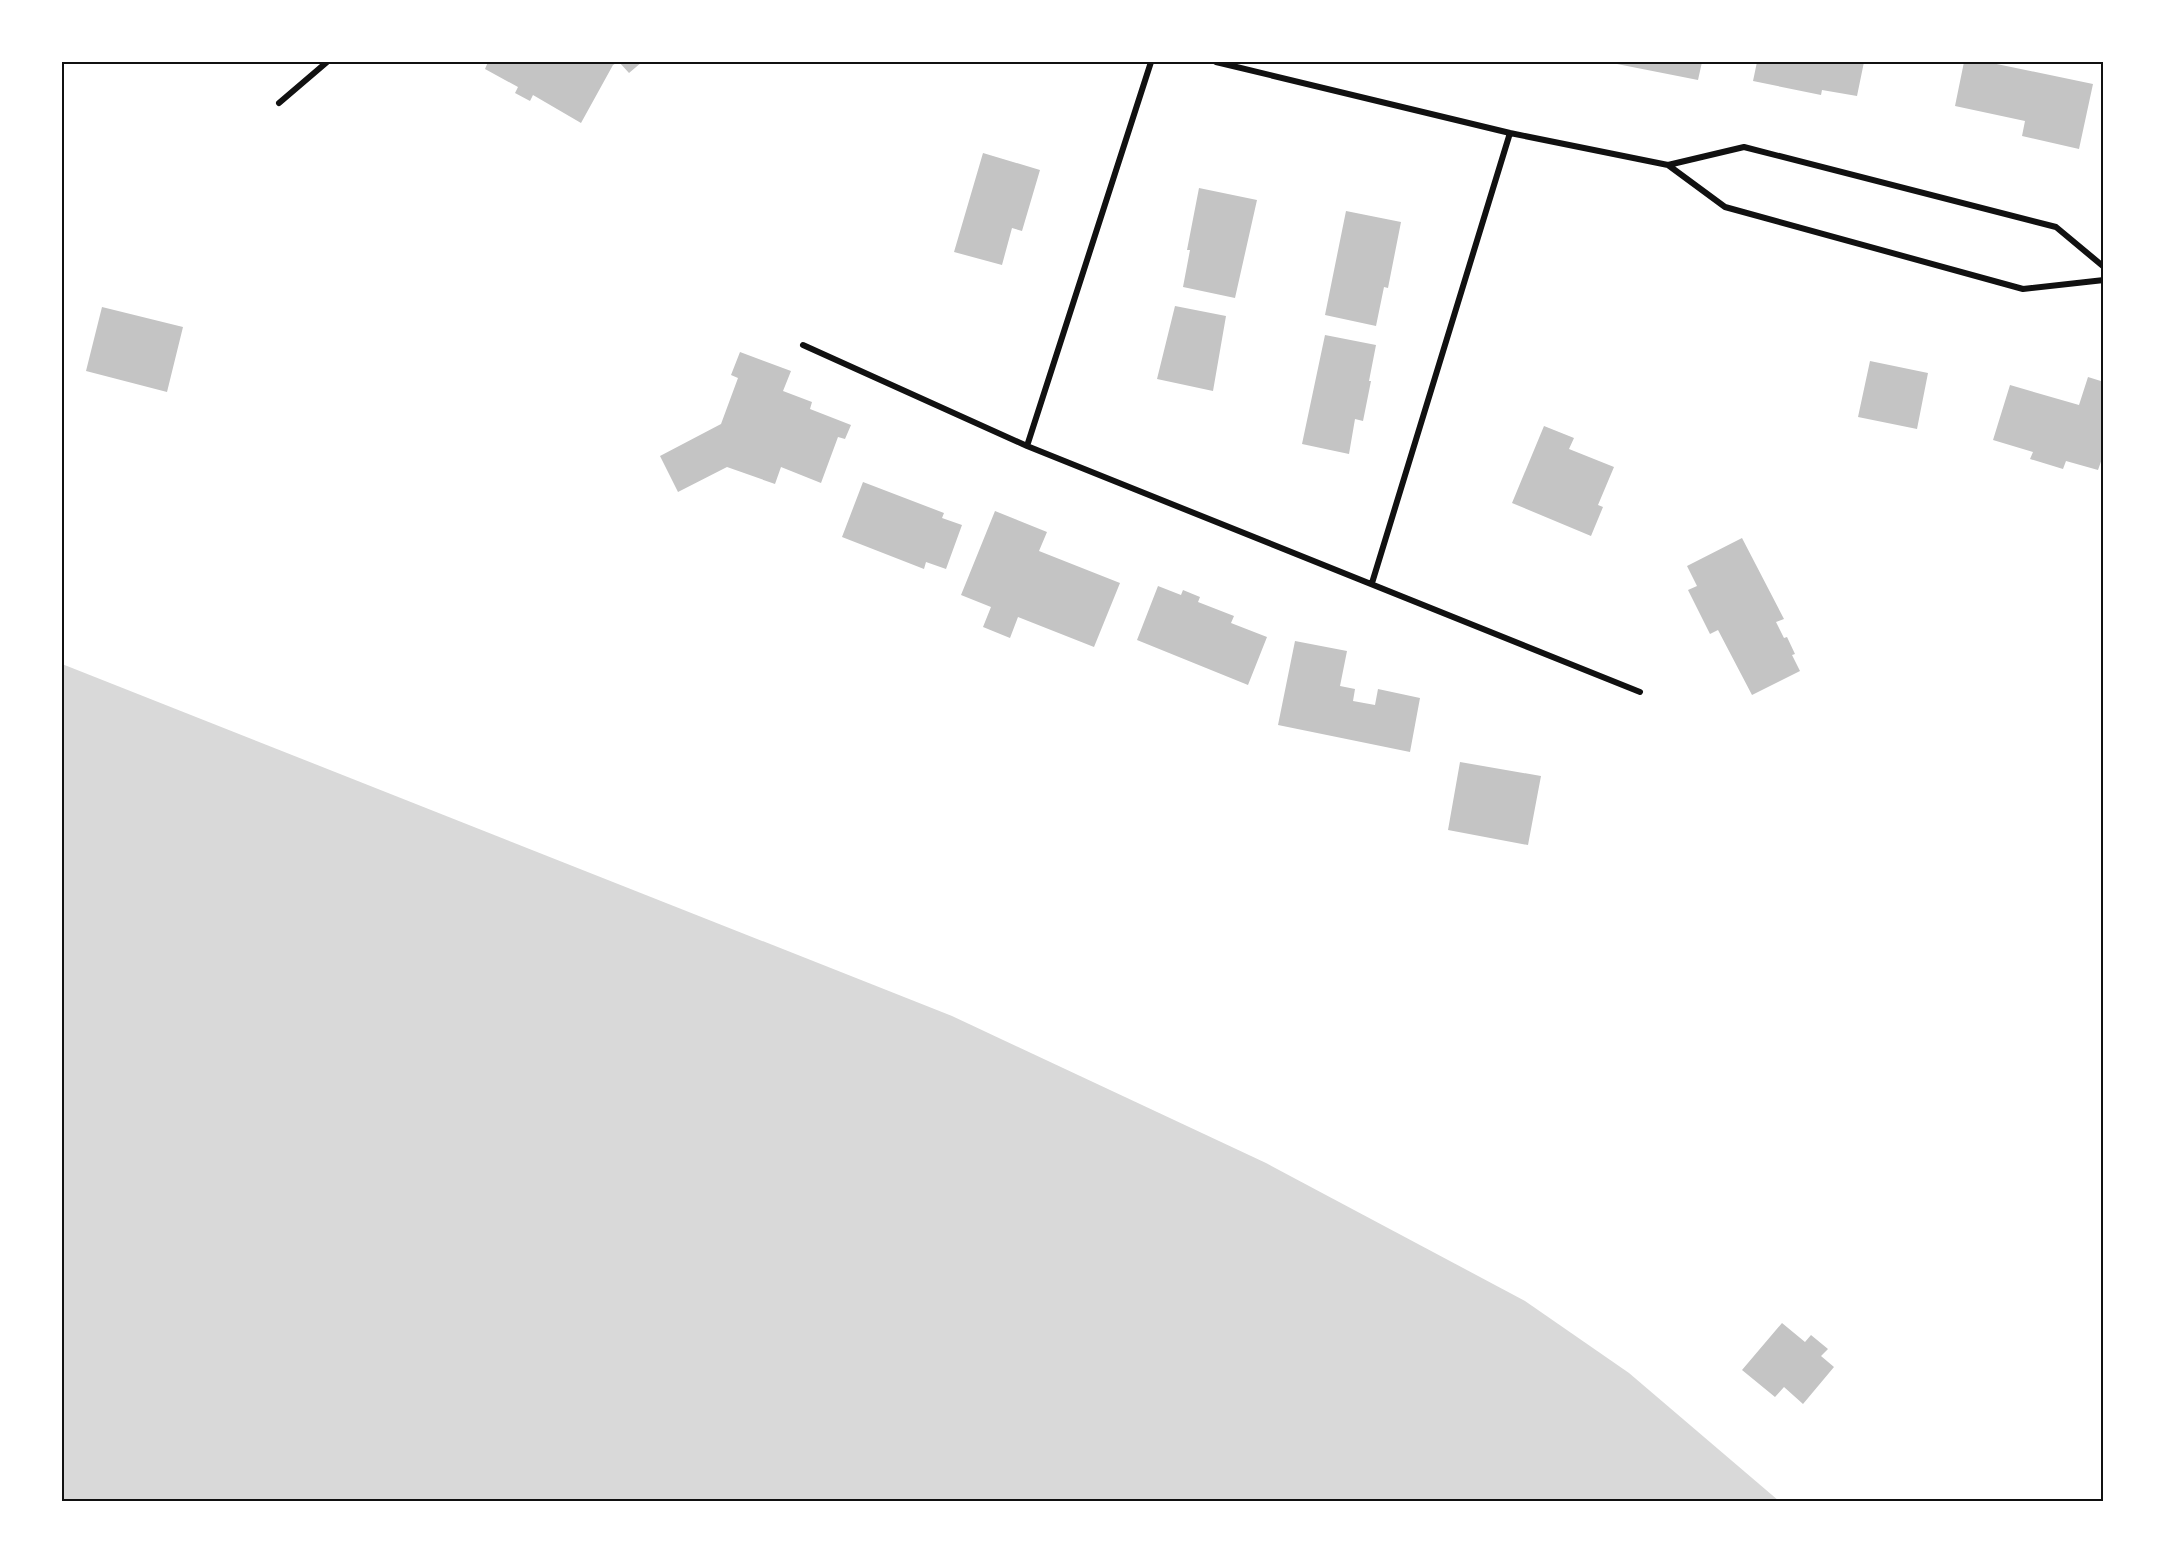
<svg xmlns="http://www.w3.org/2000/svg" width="2165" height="1563" font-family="Poppins,sans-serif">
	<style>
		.water { fill: #d9d9d9 }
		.building { fill: #c4c4c4 }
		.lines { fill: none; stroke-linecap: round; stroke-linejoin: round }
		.minor { stroke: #111; stroke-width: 6 }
		.neatline { fill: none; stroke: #111; stroke-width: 2 }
	</style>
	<rect width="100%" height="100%" fill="#fff"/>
	<path class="water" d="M 62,664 L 952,1016 L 1266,1163 L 1525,1301 L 1629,1373 L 1779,1501 L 62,1501 Z"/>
	<path class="building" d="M 488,62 L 618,62 L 613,65 L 581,123 L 533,95 L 530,101 L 515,93 L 518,87 L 485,69 Z
		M 619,62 L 642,62 L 629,73 Z
		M 1618,62 L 1702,62 L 1698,80 L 1617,64 Z
		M 1757,62 L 1864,62 L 1857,96 L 1822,90 L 1821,95 L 1753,81 Z
		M 1964,62 L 1987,62 L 2093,84 L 2079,149 L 2022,136 L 2025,121 L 1955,106 Z
		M 983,153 L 1040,170 L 1022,231 L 1012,228 L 1002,265 L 954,252 Z
		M 1199,188 L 1257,200 L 1235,298 L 1183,287 L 1190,250 L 1187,250 Z
		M 1346,211 L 1401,222 L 1388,288 L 1384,287 L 1376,326 L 1325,315 Z
		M 1175,306 L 1226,316 L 1213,391 L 1157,379 Z
		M 102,307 L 183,327 L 167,392 L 86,371 Z
		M 1325,335 L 1376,345 L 1369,381 L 1371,381 L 1363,421 L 1355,419 L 1349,454 L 1302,444 Z
		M 740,352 L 791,371 L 783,391 L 812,402 L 810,409 L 851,425 L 845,439 L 838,437 L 821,483 L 781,467 L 775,484 L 727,467 L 678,492 L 660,456 L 721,424 L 738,378 L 731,375 Z
		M 1870,361 L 1928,373 L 1917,429 L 1858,417 Z
		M 2088,377 L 2104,382 L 2104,453 L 2098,470 L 2066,461 L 2063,469 L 2030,459 L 2033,452 L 1993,440 L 2010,385 L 2079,405 Z
		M 1544,426 L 1574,438 L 1569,449 L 1614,467 L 1598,505 L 1603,507 L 1591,536 L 1512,503 Z
		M 863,482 L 944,513 L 942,518 L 962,525 L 946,569 L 926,562 L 924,569 L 842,537 Z
		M 995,511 L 1047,532 L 1039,551 L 1120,583 L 1094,647 L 1018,617 L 1010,638 L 983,627 L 991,607 L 961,595 Z
		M 1742,538 L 1784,619 L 1776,622 L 1784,638 L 1787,637 L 1795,654 L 1792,655 L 1800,671 L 1752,695 L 1718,630 L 1710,634 L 1688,590 L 1697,586 L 1687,566 Z
		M 1158,586 L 1181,595 L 1183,590 L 1200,597 L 1198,602 L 1234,616 L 1231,623 L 1267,637 L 1248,685 L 1137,640 Z
		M 1295,641 L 1347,651 L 1340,686 L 1355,689 L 1353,701 L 1375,705 L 1378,689 L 1420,698 L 1410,752 L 1278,725 Z
		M 1460,762 L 1541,776 L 1528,845 L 1448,830 Z
		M 1782,1323 L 1805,1342 L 1811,1335 L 1828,1349 L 1821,1356 L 1834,1367 L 1803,1404 L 1784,1387 L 1775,1397 L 1742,1370 Z"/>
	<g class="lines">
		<path class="minor" d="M 1216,62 L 1510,133 L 1668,165 L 1725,207 L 2023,289 L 2104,280
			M 279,103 L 327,62
			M 1668,165 L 1744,147 L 2056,227 L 2104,267
			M 803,345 L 1027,446 L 1640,692
			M 1027,446 L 1151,62
			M 1372,583 L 1510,133"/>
	</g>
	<rect width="2165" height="1563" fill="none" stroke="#ffffff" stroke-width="126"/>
	<rect x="63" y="63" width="2039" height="1437" class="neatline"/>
</svg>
